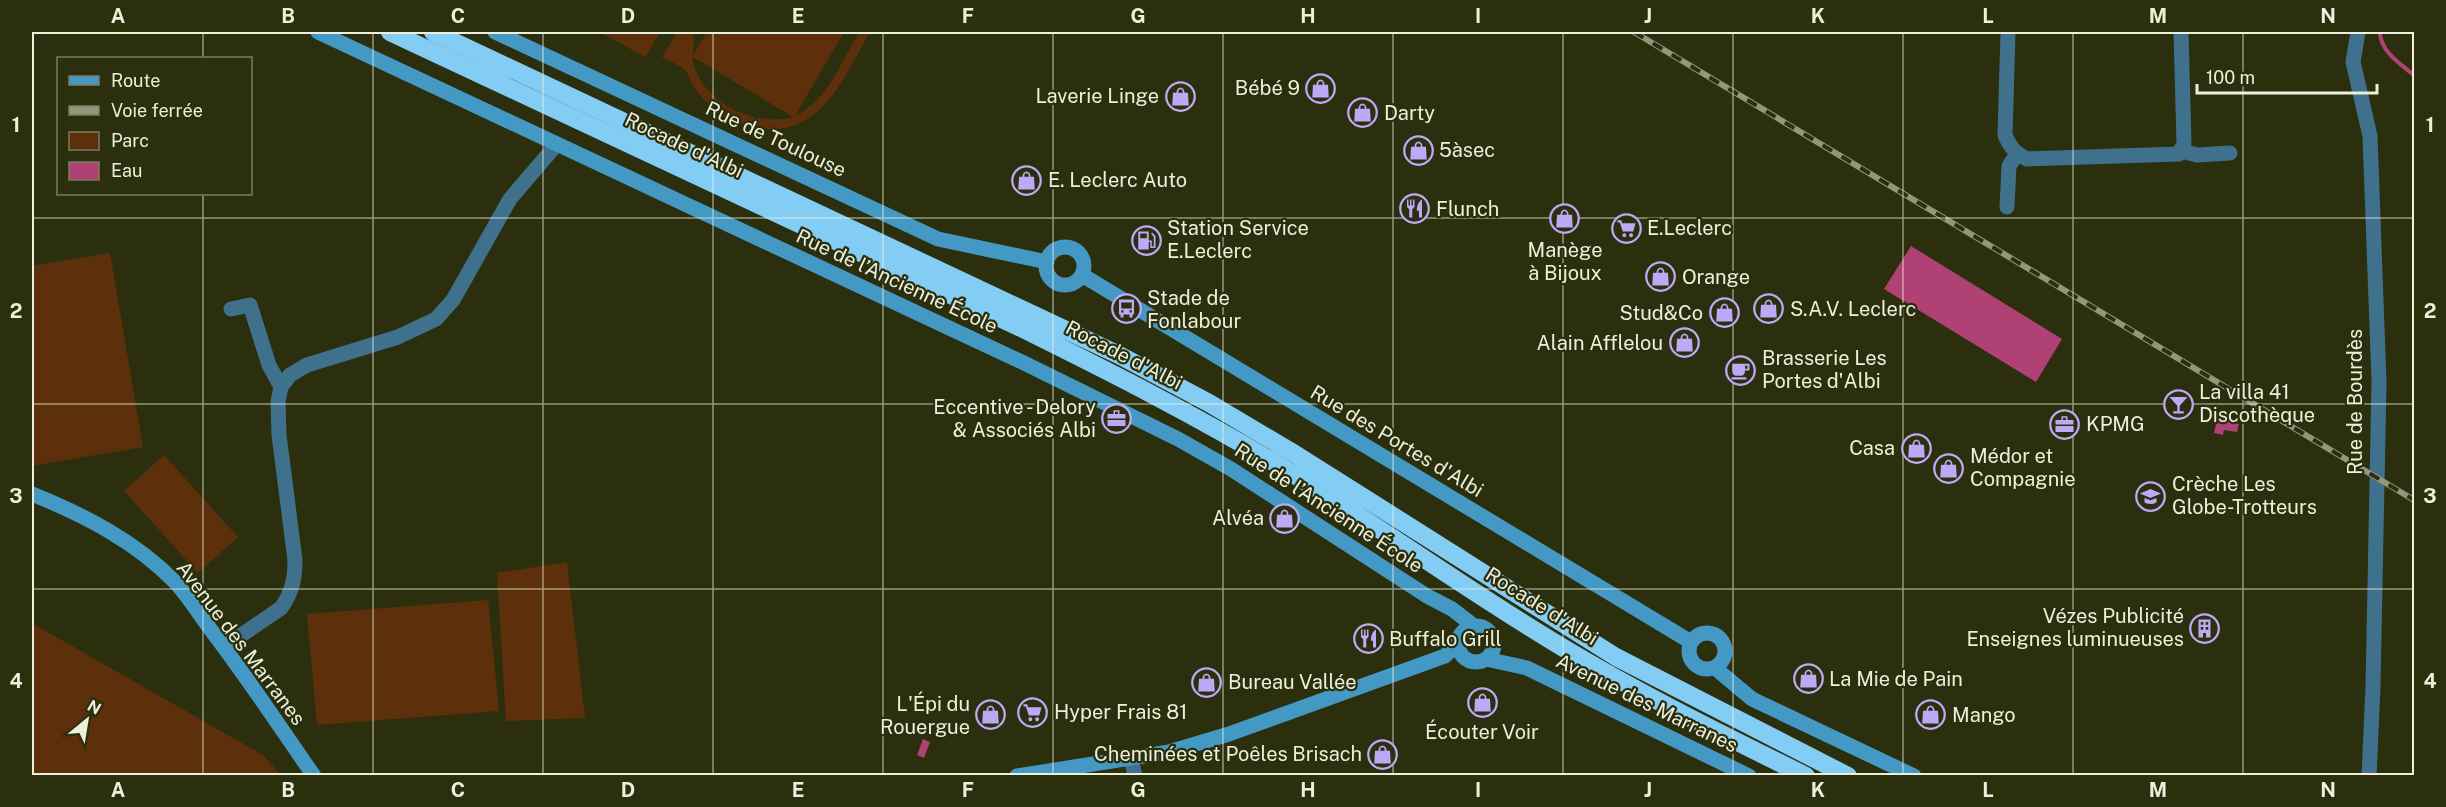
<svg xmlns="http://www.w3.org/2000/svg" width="2446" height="807" font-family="'Public Sans',sans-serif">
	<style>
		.green { fill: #5d2f0a; fill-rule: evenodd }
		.water { fill: #b04175 }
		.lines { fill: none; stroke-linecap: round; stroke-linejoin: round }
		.stream { stroke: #b04175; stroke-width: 4 }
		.street { stroke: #3f718d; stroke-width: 15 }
		.secondary { stroke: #4398c4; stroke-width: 15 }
		.highway { stroke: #83ccf4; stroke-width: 18 }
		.rail-casing { stroke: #93967c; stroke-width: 6 }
		.rail { stroke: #2c2f0d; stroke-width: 4; stroke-dasharray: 11; stroke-linecap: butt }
		.grid { fill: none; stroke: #ecefdc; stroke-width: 1.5; stroke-opacity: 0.55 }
		.labels { text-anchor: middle; stroke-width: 4.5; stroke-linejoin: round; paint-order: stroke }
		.poi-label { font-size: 20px; fill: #ecefdc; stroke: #2c2f0d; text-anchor: start }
		.street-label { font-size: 20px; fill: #ecefdc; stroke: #2c2f0d }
		.neatline { fill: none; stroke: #ecefdc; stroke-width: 2 }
		.grid-label { font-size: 20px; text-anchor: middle; font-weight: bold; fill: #ecefdc }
	</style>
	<rect width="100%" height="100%" fill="#2c2f0d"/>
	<path class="green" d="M 600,32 L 660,32 L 645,57 Z
		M 677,32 L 694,32 L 693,55 L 707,32 L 844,32 L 795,116 C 827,101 842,61 859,32 L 870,32 C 846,73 824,133 767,129 C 749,128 731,122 716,111 C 707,103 698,94 692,84 C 689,80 689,74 686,71 C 680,65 669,61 662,57 ZM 692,57 L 693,57 L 793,117 C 752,128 699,101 692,57 Z
		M 110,253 L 143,447 L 32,466 L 32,266 Z
		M 164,455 L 238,537 L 198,573 L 124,491 Z
		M 567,562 L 585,718 L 506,721 L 497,573 Z
		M 488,600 L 499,711 L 317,725 L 307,614 Z
		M 32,623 L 263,755 L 281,775 L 32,775 Z"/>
	<path class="water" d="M 1911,246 L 2062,339 L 2036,382 L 1884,289 Z
		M 2217,419 L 2239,424 L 2237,432 L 2224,430 L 2223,435 L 2214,433 Z
		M 923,739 L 930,742 L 924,758 L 917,755 Z"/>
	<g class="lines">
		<path class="stream" d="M 2380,32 C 2380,51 2400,64 2414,75"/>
		<path class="street" d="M 2008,32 L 2005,135 C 2010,147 2015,153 2027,159 L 2179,154 L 2184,143 L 2181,32
			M 2358,32 L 2353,62 L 2370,136 L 2379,382 L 2373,687 L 2369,776
			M 2182,151 L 2197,155 L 2230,153
			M 2007,207 L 2009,166 L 2017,154
			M 231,309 L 250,305 L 269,365 L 281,387
			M 224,647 L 281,608 C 292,593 295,579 295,560 L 279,435 L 278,402 L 281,387 L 290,375 L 307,365 L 398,337 L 436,319 L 453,300 L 510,199 L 557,144
			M 1131,758 L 1135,776"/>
		<path class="secondary" d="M 318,32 L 1024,363 L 1178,439 L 1231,469 L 1427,596 L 1452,609 L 1474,626
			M 495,32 L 938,239 L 1047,262
			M1046 266a19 19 0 1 1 38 0a19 19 0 1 1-38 0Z
			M 1082,275 L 1691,642
			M 32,494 C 84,515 135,541 175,582 C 188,596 199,614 211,630 C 247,677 280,727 314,776
			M1458 644a18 18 0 1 1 36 0a18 18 0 1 1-36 0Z
			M1689 651a18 18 0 1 1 36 0a18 18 0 1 1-36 0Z
			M 1486,659 L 1527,668 L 1749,776
			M 1715,668 L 1752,699 L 1914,776
			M 1017,776 L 1169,752 L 1229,734 L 1445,656 L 1458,643"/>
		<path class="highway" d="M 390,32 L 1019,327 C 1110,372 1201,418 1288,471 C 1384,529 1475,596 1572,653 C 1648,698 1727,737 1806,776
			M 433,32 L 1119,355 L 1209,403 L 1295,454 L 1616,657 L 1848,776"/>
		<defs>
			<path id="rail" d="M 1634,32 L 2414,500"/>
		</defs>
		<use href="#rail" class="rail-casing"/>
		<use href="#rail" class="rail"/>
	</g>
	<path class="grid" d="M 203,32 L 203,58M 373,32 L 373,776M 543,32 L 543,776M 713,32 L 713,776M 883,32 L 883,776M 1053,32 L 1053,776M 1223,32 L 1223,776M 1393,32 L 1393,776M 1563,32 L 1563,776M 1733,32 L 1733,776M 1903,32 L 1903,776M 2073,32 L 2073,776M 2243,32 L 2243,776M 203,194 L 203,776M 32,218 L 2414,218M 32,404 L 2414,404M 32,589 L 2414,589"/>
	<defs>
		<symbol id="shop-ring" viewBox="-11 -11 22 22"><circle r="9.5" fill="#2c2f0d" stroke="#bbaaf6" stroke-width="1.5"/><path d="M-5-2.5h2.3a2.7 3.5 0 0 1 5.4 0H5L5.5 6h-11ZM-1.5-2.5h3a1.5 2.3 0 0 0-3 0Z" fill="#bbaaf6"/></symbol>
		<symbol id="restaurant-ring" viewBox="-11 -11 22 22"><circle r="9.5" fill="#2c2f0d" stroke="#bbaaf6" stroke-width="1.5"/><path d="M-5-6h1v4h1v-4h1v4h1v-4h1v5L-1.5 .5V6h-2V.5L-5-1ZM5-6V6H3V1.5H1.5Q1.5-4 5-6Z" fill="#bbaaf6"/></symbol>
		<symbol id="supermarket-ring" viewBox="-11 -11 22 22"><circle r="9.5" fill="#2c2f0d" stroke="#bbaaf6" stroke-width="1.5"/><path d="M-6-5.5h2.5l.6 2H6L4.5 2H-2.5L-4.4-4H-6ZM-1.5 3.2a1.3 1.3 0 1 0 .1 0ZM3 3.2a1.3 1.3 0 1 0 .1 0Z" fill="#bbaaf6"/></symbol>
		<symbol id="fuel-ring" viewBox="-11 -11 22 22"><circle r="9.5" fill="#2c2f0d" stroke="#bbaaf6" stroke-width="1.5"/><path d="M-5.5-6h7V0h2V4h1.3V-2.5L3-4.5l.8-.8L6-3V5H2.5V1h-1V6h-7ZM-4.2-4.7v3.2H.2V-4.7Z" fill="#bbaaf6"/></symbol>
		<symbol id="bus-ring" viewBox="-11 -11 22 22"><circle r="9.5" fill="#2c2f0d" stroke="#bbaaf6" stroke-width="1.5"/><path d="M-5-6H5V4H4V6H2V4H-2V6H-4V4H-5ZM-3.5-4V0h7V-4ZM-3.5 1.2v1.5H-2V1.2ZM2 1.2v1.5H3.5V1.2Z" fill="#bbaaf6"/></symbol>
		<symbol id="cafe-ring" viewBox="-11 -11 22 22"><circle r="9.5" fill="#2c2f0d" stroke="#bbaaf6" stroke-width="1.5"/><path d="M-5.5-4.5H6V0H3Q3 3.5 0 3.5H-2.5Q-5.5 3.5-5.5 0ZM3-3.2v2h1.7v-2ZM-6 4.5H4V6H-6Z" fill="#bbaaf6"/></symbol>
		<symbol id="bar-ring" viewBox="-11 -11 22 22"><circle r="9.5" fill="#2c2f0d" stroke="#bbaaf6" stroke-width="1.5"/><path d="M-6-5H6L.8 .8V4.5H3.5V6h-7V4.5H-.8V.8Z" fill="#bbaaf6"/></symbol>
		<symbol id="office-ring" viewBox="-11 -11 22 22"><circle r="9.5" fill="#2c2f0d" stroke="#bbaaf6" stroke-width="1.5"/><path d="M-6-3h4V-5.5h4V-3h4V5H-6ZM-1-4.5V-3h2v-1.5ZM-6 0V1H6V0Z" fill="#bbaaf6"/></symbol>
		<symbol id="school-ring" viewBox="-11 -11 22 22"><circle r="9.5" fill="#2c2f0d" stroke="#bbaaf6" stroke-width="1.5"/><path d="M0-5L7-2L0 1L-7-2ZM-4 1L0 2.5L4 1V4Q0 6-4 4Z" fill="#bbaaf6"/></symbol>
		<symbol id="building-ring" viewBox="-11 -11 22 22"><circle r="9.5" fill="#2c2f0d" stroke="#bbaaf6" stroke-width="1.5"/><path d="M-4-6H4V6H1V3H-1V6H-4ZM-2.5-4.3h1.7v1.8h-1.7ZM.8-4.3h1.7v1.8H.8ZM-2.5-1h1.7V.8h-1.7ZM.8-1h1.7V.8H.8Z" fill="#bbaaf6"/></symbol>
	</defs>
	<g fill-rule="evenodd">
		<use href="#shop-ring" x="1304" y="72" width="33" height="33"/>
		<use href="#shop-ring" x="1164" y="80" width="33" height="33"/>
		<use href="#shop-ring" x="1346" y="96" width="33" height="33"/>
		<use href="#shop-ring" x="1402" y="134" width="33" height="33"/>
		<use href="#shop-ring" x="1010" y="164" width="33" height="33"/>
		<use href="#restaurant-ring" x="1398" y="192" width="33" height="33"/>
		<use href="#shop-ring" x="1548" y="202" width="33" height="33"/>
		<use href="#supermarket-ring" x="1610" y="212" width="33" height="33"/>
		<use href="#fuel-ring" x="1130" y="224" width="33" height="33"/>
		<use href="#shop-ring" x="1644" y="260" width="33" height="33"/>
		<use href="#bus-ring" x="1110" y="292" width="33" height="33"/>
		<use href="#shop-ring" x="1752" y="292" width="33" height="33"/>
		<use href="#shop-ring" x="1708" y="296" width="33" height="33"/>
		<use href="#shop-ring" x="1668" y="326" width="33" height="33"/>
		<use href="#cafe-ring" x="1724" y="354" width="33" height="33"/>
		<use href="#bar-ring" x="2162" y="388" width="33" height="33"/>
		<use href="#office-ring" x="1100" y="402" width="33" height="33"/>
		<use href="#office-ring" x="2048" y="408" width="33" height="33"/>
		<use href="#shop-ring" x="1900" y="432" width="33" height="33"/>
		<use href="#shop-ring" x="1932" y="452" width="33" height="33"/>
		<use href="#school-ring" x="2134" y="480" width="33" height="33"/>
		<use href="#shop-ring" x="1268" y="502" width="33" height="33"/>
		<use href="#building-ring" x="2188" y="612" width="33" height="33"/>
		<use href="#restaurant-ring" x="1352" y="622" width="33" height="33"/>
		<use href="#shop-ring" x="1792" y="662" width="33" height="33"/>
		<use href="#shop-ring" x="1190" y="666" width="33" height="33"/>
		<use href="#shop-ring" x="1466" y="686" width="33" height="33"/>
		<use href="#supermarket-ring" x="1016" y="696" width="33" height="33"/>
		<use href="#shop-ring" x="974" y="698" width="33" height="33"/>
		<use href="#shop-ring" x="1914" y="698" width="33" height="33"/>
		<use href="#shop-ring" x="1366" y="738" width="33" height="33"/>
	</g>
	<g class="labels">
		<g class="poi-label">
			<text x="1300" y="95" text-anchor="end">Bébé 9</text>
			<text x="1159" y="103" text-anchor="end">Laverie Linge</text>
			<text x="1384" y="120">Darty</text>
			<text x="1439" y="157">5àsec</text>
			<text x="1048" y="187">E. Leclerc Auto</text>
			<text x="1436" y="216">Flunch</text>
			<text x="1167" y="235">Station Service<tspan x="1167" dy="23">E.Leclerc</tspan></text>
			<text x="1647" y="235">E.Leclerc</text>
			<text x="1565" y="257" text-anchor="middle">Manège<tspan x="1565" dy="23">à Bijoux</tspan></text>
			<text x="1682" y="284">Orange</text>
			<text x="1147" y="305">Stade de<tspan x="1147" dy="23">Fonlabour</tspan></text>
			<text x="1790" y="316">S.A.V. Leclerc</text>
			<text x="1703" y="320" text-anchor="end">Stud&amp;Co</text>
			<text x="1663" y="350" text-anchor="end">Alain Afflelou</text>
			<text x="1762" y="365">Brasserie Les<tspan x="1762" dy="23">Portes d'Albi</tspan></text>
			<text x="2199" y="399">La villa 41<tspan x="2199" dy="23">Discothèque</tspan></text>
			<text x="1096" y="414" text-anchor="end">Eccentive - Delory<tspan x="1096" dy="23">&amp; Associés Albi</tspan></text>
			<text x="2086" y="431">KPMG</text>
			<text x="1895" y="455" text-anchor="end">Casa</text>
			<text x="1970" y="463">Médor et<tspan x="1970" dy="23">Compagnie</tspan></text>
			<text x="2172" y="491">Crèche Les<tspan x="2172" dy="23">Globe-Trotteurs</tspan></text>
			<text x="1264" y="525" text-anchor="end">Alvéa</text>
			<text x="2184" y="623" text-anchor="end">Vézes Publicité<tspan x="2184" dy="23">Enseignes luminueuses</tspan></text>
			<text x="1389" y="646">Buffalo Grill</text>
			<text x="1829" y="686">La Mie de Pain</text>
			<text x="1228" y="689">Bureau Vallée</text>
			<text x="970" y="711" text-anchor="end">L'Épi du<tspan x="970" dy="23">Rouergue</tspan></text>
			<text x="1054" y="719">Hyper Frais 81</text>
			<text x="1952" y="722">Mango</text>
			<text x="1482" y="739" text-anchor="middle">Écouter Voir</text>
			<text x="1362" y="761" text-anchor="end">Cheminées et Poêles Brisach</text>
		</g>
		<g class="street-label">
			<text transform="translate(776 139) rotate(25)" y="7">Rue de Toulouse</text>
			<text transform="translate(684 145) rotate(25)" y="7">Rocade d'Albi</text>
			<text transform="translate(897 281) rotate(25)" y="7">Rue de l’Ancienne École</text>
			<text transform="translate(1124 355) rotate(27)" y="7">Rocade d'Albi</text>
			<text transform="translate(2355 402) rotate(-90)" y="7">Rue de Bourdès</text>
			<text transform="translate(1397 441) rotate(31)" y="7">Rue des Portes d'Albi</text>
			<text transform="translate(1329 508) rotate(33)" y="7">Rue de l’Ancienne École</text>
			<text transform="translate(1542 606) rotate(32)" y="7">Rocade d'Albi</text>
			<text transform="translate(241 643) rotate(53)" y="7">Avenue des Marranes</text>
			<text transform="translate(1647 703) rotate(26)" y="7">Avenue des Marranes</text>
		</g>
	</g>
	<rect width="2446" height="807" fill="none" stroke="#2c2f0d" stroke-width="66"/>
	<rect x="57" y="57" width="195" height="138" fill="#2c2f0d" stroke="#797c60" stroke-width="1.5"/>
	<rect x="69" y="76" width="30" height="9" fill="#4398c4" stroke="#797c60" stroke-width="1.5"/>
	<text x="111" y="87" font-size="18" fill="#ecefdc">Route</text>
	<rect x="69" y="106" width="30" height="9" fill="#93967c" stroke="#797c60" stroke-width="1.5"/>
	<text x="111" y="117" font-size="18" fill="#ecefdc">Voie ferrée</text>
	<rect x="69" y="132" width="30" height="18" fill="#5d2f0a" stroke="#797c60" stroke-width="1.5"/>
	<text x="111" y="147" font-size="18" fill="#ecefdc">Parc</text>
	<rect x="69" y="162" width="30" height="18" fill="#b04175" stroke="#797c60" stroke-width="1.5"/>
	<text x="111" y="177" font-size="18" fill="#ecefdc">Eau</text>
	<g transform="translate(87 720) rotate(30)" stroke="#2c2f0d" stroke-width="4.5" paint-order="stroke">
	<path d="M0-4.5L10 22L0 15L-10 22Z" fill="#ecefdc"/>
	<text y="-9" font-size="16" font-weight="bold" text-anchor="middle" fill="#ecefdc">N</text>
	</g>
	<path d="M2197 84v9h180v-9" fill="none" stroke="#ecefdc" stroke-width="3"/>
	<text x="2206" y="84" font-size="18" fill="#ecefdc" stroke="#2c2f0d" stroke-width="4.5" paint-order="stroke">100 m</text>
	<rect x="33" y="33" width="2380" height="741" class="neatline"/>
	<g class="grid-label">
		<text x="118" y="23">A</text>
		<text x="288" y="23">B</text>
		<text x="458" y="23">C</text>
		<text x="628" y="23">D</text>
		<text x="798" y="23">E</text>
		<text x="968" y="23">F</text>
		<text x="1138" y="23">G</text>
		<text x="1308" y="23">H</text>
		<text x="1478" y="23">I</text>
		<text x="1648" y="23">J</text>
		<text x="1818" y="23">K</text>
		<text x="1988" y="23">L</text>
		<text x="2158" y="23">M</text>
		<text x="2328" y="23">N</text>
		<text x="16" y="132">1</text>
		<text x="2430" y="132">1</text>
		<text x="16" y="318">2</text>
		<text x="2430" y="318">2</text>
		<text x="16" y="503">3</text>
		<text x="2430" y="503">3</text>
		<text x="16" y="688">4</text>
		<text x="2430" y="688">4</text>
		<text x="118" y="797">A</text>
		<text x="288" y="797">B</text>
		<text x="458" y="797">C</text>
		<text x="628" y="797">D</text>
		<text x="798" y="797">E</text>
		<text x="968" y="797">F</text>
		<text x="1138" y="797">G</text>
		<text x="1308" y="797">H</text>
		<text x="1478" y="797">I</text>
		<text x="1648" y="797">J</text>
		<text x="1818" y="797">K</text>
		<text x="1988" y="797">L</text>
		<text x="2158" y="797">M</text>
		<text x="2328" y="797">N</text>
	</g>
</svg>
